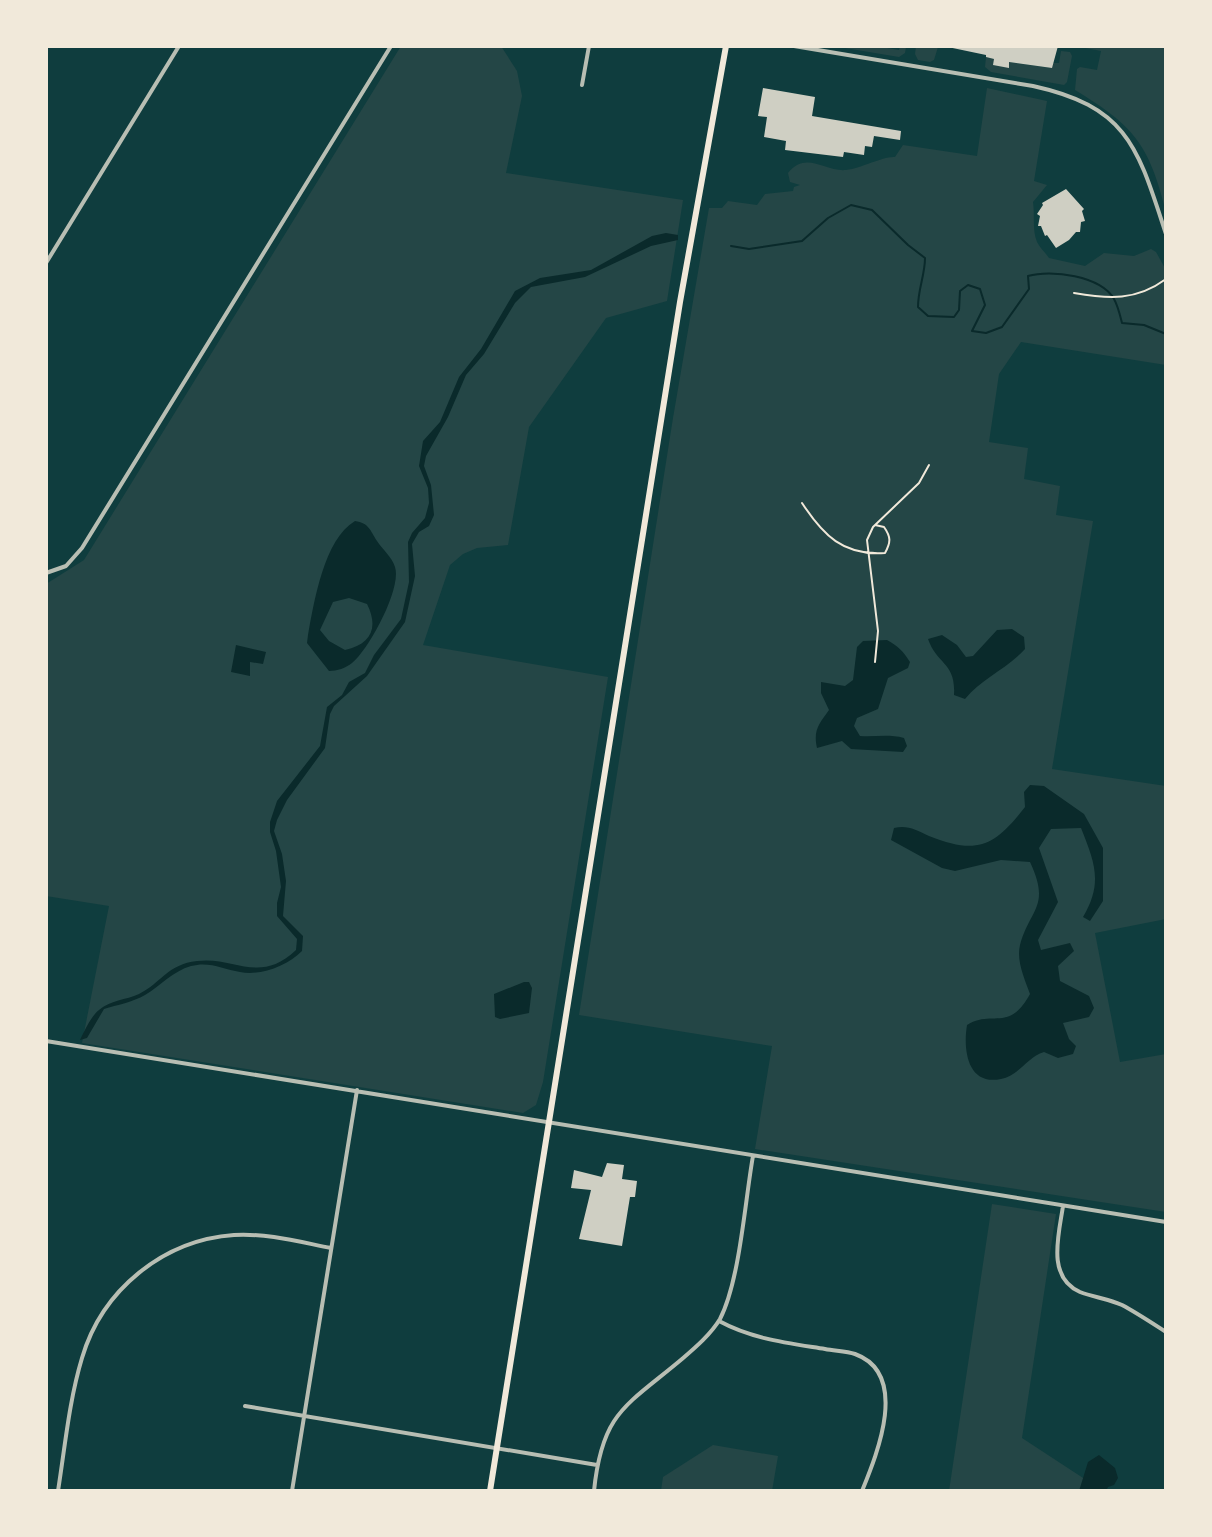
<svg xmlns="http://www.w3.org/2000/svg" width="1212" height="1537" font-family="'Noto Sans',sans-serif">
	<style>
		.green { fill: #244646 }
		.water { fill: #0a2a2b; fill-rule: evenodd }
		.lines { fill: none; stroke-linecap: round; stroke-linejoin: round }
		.stream { stroke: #0a2a2b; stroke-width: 2 }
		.building { fill: #cfcfc3 }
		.path { stroke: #f1e9da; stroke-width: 2 }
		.minor { stroke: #b8beb3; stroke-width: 4 }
		.primary { stroke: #f1e9da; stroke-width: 6 }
	</style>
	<rect width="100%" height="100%" fill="#0f3d3e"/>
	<path class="green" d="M 401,46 L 501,46 L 517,71 L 522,96 L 506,173 L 683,200 L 667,301 L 606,318 L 529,427 L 508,545 L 477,548 L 463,554 L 450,565 L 423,645 L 608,677 L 543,1082 L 536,1105 L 523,1113 L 82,1043 L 109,906 L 46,896 L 46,584 L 84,560 Z
		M 833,46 L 875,46 L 899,50 L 900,46 L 906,47 L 905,53 L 899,57 Z
		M 916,46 L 938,47 L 934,60 L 930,62 L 918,60 L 915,54 Z
		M 1075,46 L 1166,46 L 1166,212 C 1149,144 1134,126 1075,90 L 1077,69 L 1080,67 L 1097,70 L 1101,51 Z
		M 1061,51 L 1070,52 L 1072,56 L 1067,82 L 1064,85 L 991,72 L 985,67 L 986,57 L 994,59 L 1009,67 L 1009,62 L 1051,68 L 1053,63 L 1059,63 Z
		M 987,88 L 1047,101 L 1034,181 L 1047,185 L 1033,202 C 1035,215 1032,230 1037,242 C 1040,248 1045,252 1049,258 L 1085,266 L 1104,253 L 1134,256 L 1151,249 L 1156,252 L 1166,270 L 1166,365 L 1021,342 L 999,374 L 989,442 L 1028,448 L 1024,479 L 1060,486 L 1056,515 L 1093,521 L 1052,769 L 1166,786 L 1166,919 L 1095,933 L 1120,1062 L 1166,1054 L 1166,1212 L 755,1149 L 772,1046 L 579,1015 L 673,418 L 709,208 L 722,208 L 728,201 L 757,205 L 765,194 L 793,191 L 794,187 L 800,185 L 790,182 L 788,173 C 806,150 825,172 846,170 C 862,168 883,156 895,157 L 903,145 L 977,156 Z
		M 992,1204 L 1056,1214 L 1022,1438 L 1103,1491 L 949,1491 Z
		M 713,1445 L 778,1456 L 772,1491 L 661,1491 L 663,1477 Z"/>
	<path class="water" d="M 666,233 L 678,235 L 678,240 L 651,246 L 585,277 L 531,287 L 515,303 L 484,354 L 466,375 L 448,417 L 426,456 L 424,466 L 431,485 L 434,515 L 429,526 L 419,532 L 412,544 L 415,576 L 405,622 L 367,676 L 334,706 L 330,714 L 325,748 L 287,800 L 277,820 L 274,831 L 282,854 L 286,881 L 283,916 L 303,936 L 302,951 C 287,966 261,976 240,972 C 223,969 209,961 191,966 C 173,971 160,986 145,995 C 133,1002 117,1005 104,1009 L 87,1038 L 80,1040 C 84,1032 91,1016 99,1010 C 110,1000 126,1000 139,994 C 161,983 168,964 197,961 C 235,956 259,985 296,950 L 297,939 L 277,916 L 277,903 L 281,887 L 276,851 L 270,832 L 270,822 L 277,801 L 320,746 L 327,707 L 342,695 L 349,682 L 365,673 L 374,655 L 401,619 L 409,582 L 408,542 L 412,533 L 425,518 L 429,503 L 428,488 L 419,466 L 423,441 L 440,422 L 459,377 L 481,349 L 515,291 L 540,278 L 591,270 L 652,236 Z
		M 355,521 C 369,523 370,530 377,541 C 382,549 392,557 395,567 C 402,588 369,649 352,663 C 346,668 337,671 329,671 L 307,643 L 308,635 C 314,602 324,539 355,521 ZM 349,598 L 367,604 C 379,628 371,644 345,650 L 329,641 L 320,630 L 333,602 Z
		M 1012,629 L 1024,637 L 1025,649 C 1007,669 982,678 965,699 L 954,695 C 956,662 937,665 928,639 L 942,635 L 957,645 L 966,657 L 973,656 L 997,630 Z
		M 887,640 C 898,646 903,651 910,662 L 908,668 L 888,678 L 878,709 L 857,718 L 854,726 L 860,736 C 875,737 889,734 904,738 L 907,746 L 903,752 L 851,749 L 842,741 L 817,748 C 813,730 819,724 829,710 L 821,693 L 821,682 L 845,686 L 853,680 L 857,647 L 863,641 Z
		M 236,645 L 266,652 L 263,664 L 250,662 L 250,676 L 231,672 Z
		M 1030,785 L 1044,786 L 1084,814 L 1103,848 L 1103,901 L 1090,921 L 1083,917 C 1103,883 1095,863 1081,828 L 1051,829 L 1039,848 L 1058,902 L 1038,940 L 1041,950 L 1070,943 L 1074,951 L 1058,966 L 1060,981 L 1089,996 L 1094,1008 L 1089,1017 L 1063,1023 L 1069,1039 L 1076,1046 L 1073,1054 L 1058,1058 L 1044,1052 C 1027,1057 1019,1076 1001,1079 C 967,1086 963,1049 967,1025 C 992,1009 1009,1033 1030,994 C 1025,980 1016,961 1020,945 C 1030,908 1051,907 1030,862 L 1001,860 L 955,871 L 942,868 L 891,840 L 894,828 C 908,825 916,830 929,836 C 977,855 994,847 1025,807 L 1024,792 Z
		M 524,982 L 529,982 L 532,988 L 529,1013 L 500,1019 L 495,1017 L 494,994 Z
		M 1099,1455 L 1115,1468 L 1118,1478 L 1114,1485 L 1108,1487 L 1106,1491 L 1079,1491 L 1088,1462 Z"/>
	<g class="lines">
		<path class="stream" d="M 731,246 L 749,249 L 802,241 L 828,218 L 851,205 L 872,210 L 908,245 L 925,258 C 925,275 918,289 918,307 L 928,316 L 954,317 L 959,310 L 960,291 L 968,285 L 980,289 L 985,305 L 972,331 L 986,333 L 1002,327 L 1029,289 L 1028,276 C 1051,269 1101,276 1114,299 C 1118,306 1120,315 1122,323 L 1144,325 L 1166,334"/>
	</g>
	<path class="building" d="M 943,46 L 1058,46 L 1052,68 L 1009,62 L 1009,68 L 993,65 L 994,59 L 986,57 L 986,55 Z
		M 763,88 L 815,97 L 812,116 L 901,131 L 900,140 L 874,136 L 872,147 L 865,146 L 864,155 L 844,152 L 843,157 L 785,150 L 786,141 L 764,137 L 767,117 L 758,116 Z
		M 1066,189 L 1084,209 L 1082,211 L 1085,221 L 1081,222 L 1080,232 L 1076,232 L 1069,240 L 1056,248 L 1047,235 L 1045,236 L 1041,226 L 1038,226 L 1040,216 L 1037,214 L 1043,205 L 1042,203 Z
		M 607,1163 L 624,1165 L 622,1179 L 637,1181 L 635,1197 L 630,1197 L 622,1246 L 579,1239 L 591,1190 L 571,1188 L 574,1170 L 602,1177 Z"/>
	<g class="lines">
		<path class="path" d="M 1074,293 C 1109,299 1136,301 1166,279
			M 802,503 C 823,535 843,556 885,553 C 891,542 891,537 884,527 L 875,525
			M 875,662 L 878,631 L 867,540 L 873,527 L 919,483 L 929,465"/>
		<path class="minor" d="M 794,46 L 1033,86 C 1129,107 1138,149 1166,234
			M 582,85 L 589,46
			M 46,263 L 179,46
			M 46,573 L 66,566 L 82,548 L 391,46
			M 46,1041 L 1166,1222
			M 1063,1206 C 1059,1234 1046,1277 1080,1292 C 1093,1297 1109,1299 1122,1305 C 1137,1313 1152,1323 1166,1332
			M 719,1321 C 752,1339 788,1343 825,1349 C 835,1351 846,1351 855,1354 C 910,1374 877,1454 862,1491
			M 245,1406 L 597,1465
			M 58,1491 C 65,1447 69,1401 82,1358 C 102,1290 163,1240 234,1235 C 267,1233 300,1242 331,1248
			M 292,1491 L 357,1090
			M 594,1491 C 602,1412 626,1406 682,1359 C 696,1347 711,1334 720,1319 C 740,1280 745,1200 753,1156"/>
		<path class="primary" d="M 490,1491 L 680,302 L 726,46"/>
	</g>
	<rect width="1212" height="1537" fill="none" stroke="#f1e9da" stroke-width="96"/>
</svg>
